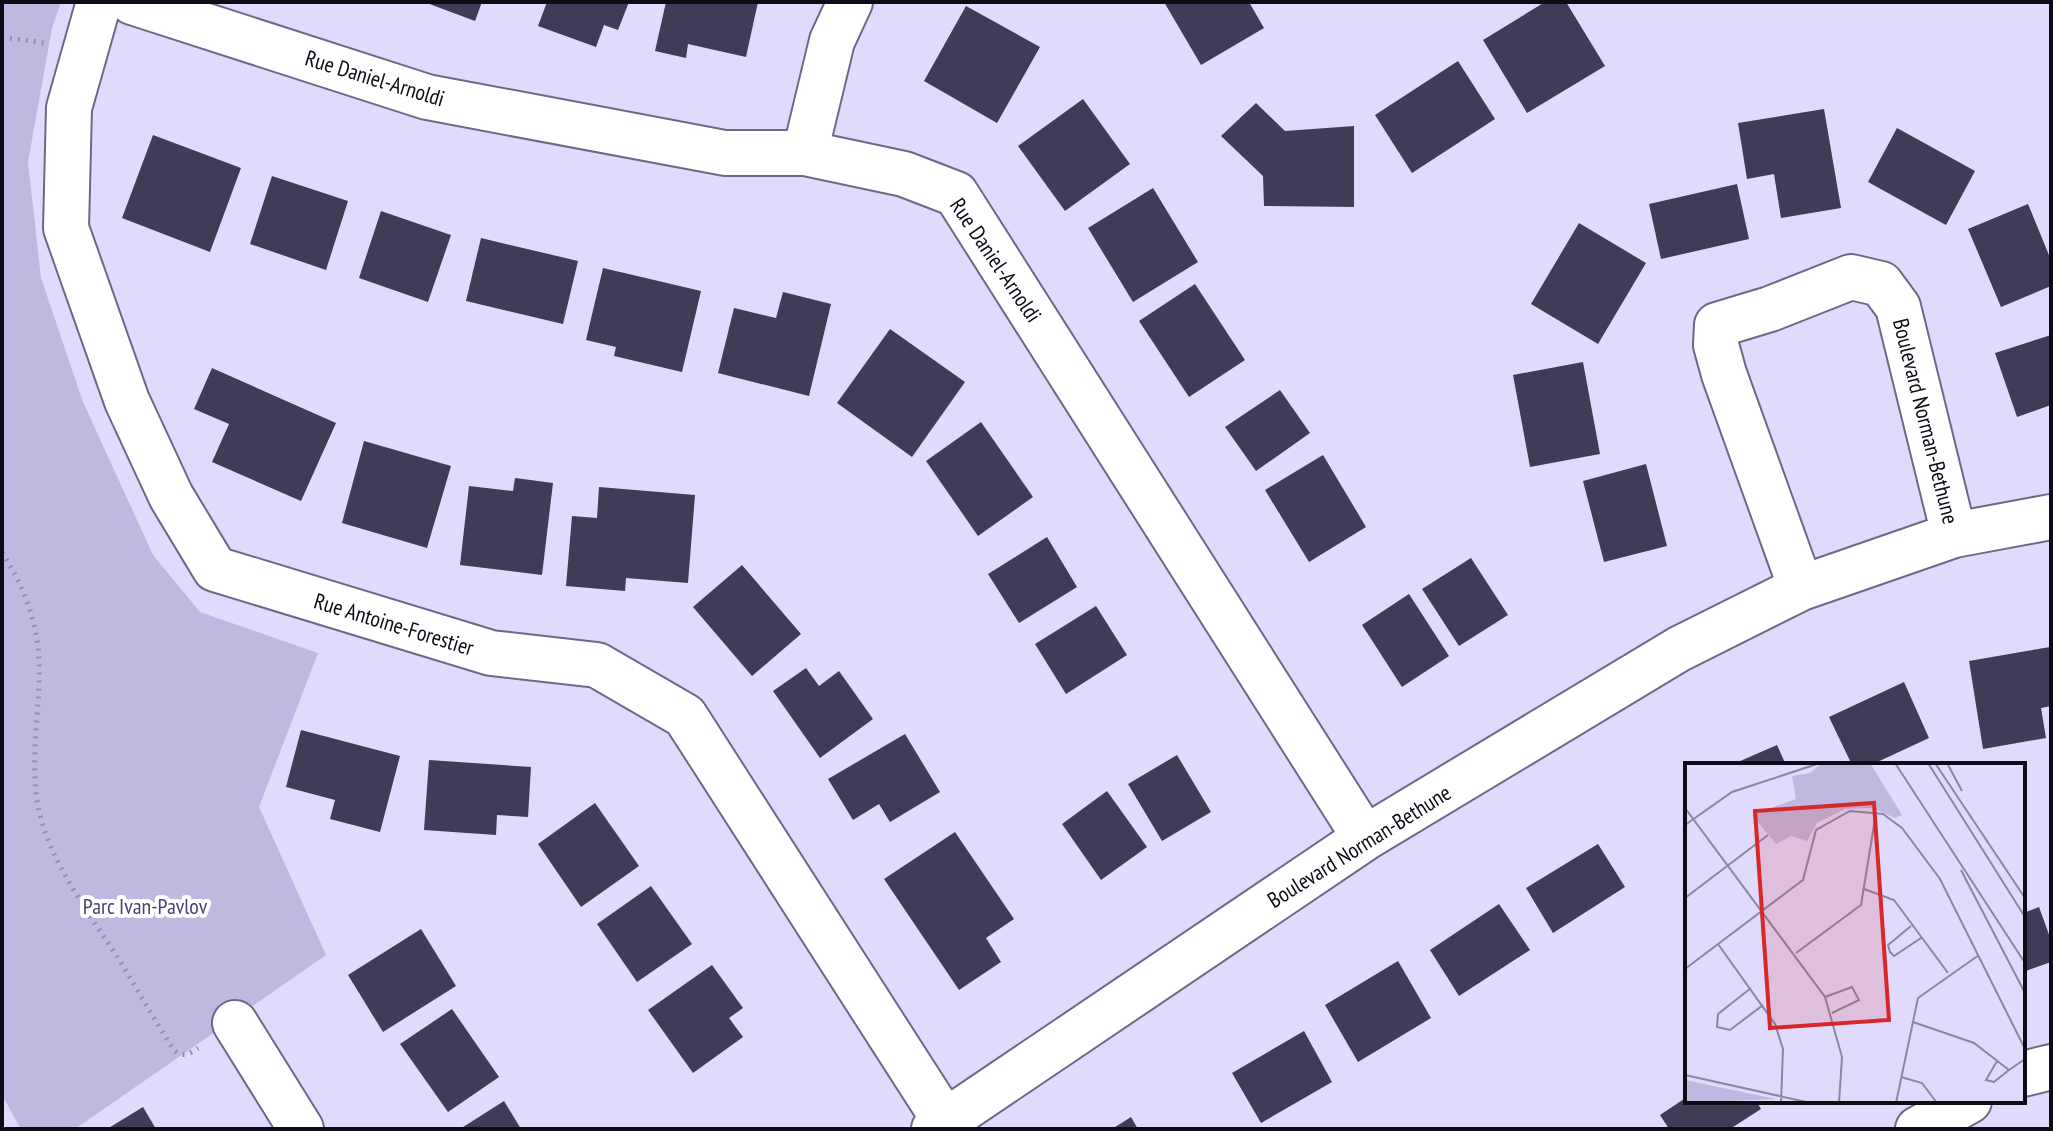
<svg xmlns="http://www.w3.org/2000/svg" width="2053" height="1131" font-family="'PT Sans Narrow',sans-serif">
	<style>
		.green { fill: #c0b8e1 }
		.building { fill: #413b57 }
		.lines { fill: none; stroke-linecap: round; stroke-linejoin: round }
		.minor-casing { stroke: #6e6887; stroke-width: 48 }
		.path { stroke: #9490aa; stroke-width: 5; stroke-dasharray: 2 6; stroke-linecap: butt }
		.minor { stroke: #fff; stroke-width: 44 }
		.labels { text-anchor: middle; stroke-width: 8; stroke-linejoin: round; paint-order: stroke }
		.street-label { font-size: 22px; fill: #0e0b16; stroke: #fff }
		.park-label { font-size: 22px; fill: #4e3d7c; stroke: #fff }
		.inset-road { fill: none; stroke: #8c87a1; stroke-width: 2 }
		.view { fill: #d62828; fill-opacity: 0.15; stroke: #d62828; stroke-width: 4 }
		.inset-edge { fill: none; stroke: #0e0b16; stroke-width: 4 }
	</style>
	<rect width="100%" height="100%" fill="#e0dafd"/>
	<path class="green" d="M 2,2 L 61,2 L 52,28 L 28,162 L 41,278 L 83,402 L 153,555 L 200,612 L 318,653 L 259,807 L 326,955 L 75,1129 L 21,1129 L 2,1095 Z"/>
	<path class="building" d="M 424,2 L 482,2 L 475,21 Z
		M 547,2 L 629,2 L 618,30 L 604,25 L 596,47 L 538,26 Z
		M 666,2 L 758,2 L 746,57 L 688,44 L 686,58 L 655,51 Z
		M 1164,2 L 1249,2 L 1264,28 L 1201,65 Z
		M 1545,2 L 1566,2 L 1605,66 L 1527,113 L 1483,40 Z
		M 966,6 L 1040,47 L 997,123 L 924,81 Z
		M 1458,61 L 1495,119 L 1412,173 L 1375,115 Z
		M 1083,99 L 1130,164 L 1065,211 L 1018,146 Z
		M 1256,103 L 1285,131 L 1354,126 L 1354,207 L 1264,206 L 1263,176 L 1221,136 Z
		M 1824,109 L 1841,208 L 1781,218 L 1774,174 L 1747,179 L 1738,123 Z
		M 1897,128 L 1975,171 L 1946,225 L 1868,182 Z
		M 153,135 L 241,168 L 210,252 L 122,218 Z
		M 272,176 L 348,201 L 326,270 L 250,244 Z
		M 1737,184 L 1749,239 L 1661,259 L 1649,204 Z
		M 1153,188 L 1198,262 L 1133,302 L 1088,228 Z
		M 2028,204 L 2051,260 L 2051,286 L 2001,307 L 1968,229 Z
		M 381,211 L 451,235 L 428,302 L 359,278 Z
		M 1579,223 L 1646,263 L 1598,344 L 1531,304 Z
		M 481,238 L 578,261 L 563,324 L 466,301 Z
		M 603,268 L 701,291 L 682,372 L 614,356 L 616,347 L 586,340 Z
		M 1195,284 L 1245,360 L 1189,397 L 1139,321 Z
		M 783,292 L 831,304 L 809,396 L 718,373 L 734,308 L 776,318 Z
		M 890,329 L 965,382 L 912,457 L 837,403 Z
		M 2051,335 L 2051,405 L 2017,417 L 1995,353 Z
		M 1583,362 L 1600,454 L 1530,467 L 1513,375 Z
		M 212,368 L 336,423 L 301,501 L 212,462 L 229,424 L 194,409 Z
		M 1280,390 L 1310,433 L 1256,471 L 1225,427 Z
		M 981,422 L 1033,497 L 978,536 L 926,461 Z
		M 364,441 L 451,466 L 427,548 L 342,523 Z
		M 1323,455 L 1366,527 L 1309,562 L 1265,490 Z
		M 1646,464 L 1667,546 L 1604,562 L 1583,481 Z
		M 515,478 L 553,483 L 542,575 L 460,565 L 469,486 L 513,491 Z
		M 599,487 L 695,495 L 688,583 L 626,578 L 625,591 L 566,586 L 572,516 L 597,518 Z
		M 1047,537 L 1077,587 L 1019,623 L 988,574 Z
		M 1471,558 L 1508,615 L 1459,646 L 1422,589 Z
		M 742,565 L 801,634 L 752,676 L 693,607 Z
		M 1409,594 L 1449,656 L 1402,687 L 1362,625 Z
		M 1096,606 L 1127,655 L 1066,694 L 1035,644 Z
		M 2050,647 L 2051,706 L 2041,708 L 2046,738 L 1983,749 L 1969,661 Z
		M 806,668 L 819,686 L 839,671 L 873,719 L 820,758 L 773,691 Z
		M 1904,682 L 1929,738 L 1871,765 L 1852,765 L 1829,717 Z
		M 301,730 L 400,756 L 380,832 L 330,819 L 335,800 L 286,787 Z
		M 905,734 L 940,792 L 890,822 L 879,804 L 853,820 L 828,779 Z
		M 1777,745 L 1786,765 L 1731,765 Z
		M 1177,755 L 1211,812 L 1162,841 L 1128,784 Z
		M 429,760 L 531,767 L 528,817 L 497,815 L 496,835 L 424,830 Z
		M 1107,791 L 1147,847 L 1101,880 L 1062,824 Z
		M 595,803 L 639,866 L 581,907 L 538,844 Z
		M 955,832 L 1014,919 L 986,938 L 1001,962 L 959,990 L 884,879 Z
		M 1598,844 L 1625,887 L 1553,933 L 1526,888 Z
		M 651,886 L 692,944 L 637,982 L 597,924 Z
		M 1499,904 L 1530,950 L 1459,996 L 1430,950 Z
		M 2039,907 L 2051,940 L 2051,962 L 2023,972 L 2023,913 Z
		M 421,929 L 456,986 L 383,1032 L 348,975 Z
		M 1398,961 L 1431,1018 L 1358,1062 L 1325,1005 Z
		M 712,965 L 743,1008 L 729,1018 L 743,1037 L 693,1073 L 648,1010 Z
		M 452,1009 L 499,1077 L 448,1112 L 400,1044 Z
		M 1304,1031 L 1332,1082 L 1261,1123 L 1232,1073 Z
		M 1687,1097 L 1687,1101 L 1756,1101 L 1761,1109 L 1730,1129 L 1669,1129 L 1660,1115 Z
		M 504,1101 L 521,1129 L 460,1129 Z
		M 143,1107 L 156,1129 L 107,1129 Z
		M 1131,1117 L 1138,1129 L 1112,1129 Z"/>
	<g class="lines">
		<defs>
			<path id="minor" d="M 99,2 L 69,108 L 66,228 L 127,401 L 171,496 L 215,569 L 491,653 L 597,665 L 685,716 L 950,1129
				M 132,2 L 427,97 L 725,153 L 805,153 L 904,174 L 956,194 L 1365,838
				M 805,153 L 832,41 L 850,2
				M 1801,588 L 1724,374 L 1716,345 L 1717,325 L 1770,309 L 1851,277 L 1881,284 L 1898,307 L 1954,535
				M 235,1023 L 301,1129
				M 2023,1074 L 2051,1067
				M 934,1129 L 1365,838 L 1679,649 L 1801,588 L 1954,535 L 2051,517
				M 1918,1129 L 1969,1101"/>
		</defs>
		<use href="#minor" class="minor-casing"/>
		<path class="path" d="M 2,37 L 44,43
			M 2,552 C 23,586 37,619 39,660 C 41,709 29,757 38,806 C 48,860 90,915 120,961 C 138,991 155,1021 174,1050 C 183,1058 189,1054 198,1048"/>
		<use href="#minor" class="minor"/>
	</g>
	<g class="labels">
		<g class="street-label">
			<text transform="translate(375 78) rotate(17)" y="8">Rue Daniel-Arnoldi</text>
			<text transform="translate(996 260) rotate(56)" y="8">Rue Daniel-Arnoldi</text>
			<text transform="translate(1926 421) rotate(76)" y="8">Boulevard Norman-Bethune</text>
			<text transform="translate(394 624) rotate(17)" y="8">Rue Antoine-Forestier</text>
			<text transform="translate(1359 846) rotate(-32)" y="8">Boulevard Norman-Bethune</text>
		</g>
		<g class="park-label">
			<text x="145" y="914">Parc Ivan-Pavlov</text>
		</g>
	</g>
	<g transform="translate(1685 763)">
		<rect width="340" height="340" fill="#e0dafd"/>
		<path d="M 137,0 L 185,0 L 217,52 L 210,55 L 187,45 L 160,46 L 132,60 L 122,78 L 106,73 L 91,81 L 67,52 L 111,36 L 107,13 L 125,10 ZM 0,317 L 91,336 L 0,340 Z" fill="#c0b8e1"/>
		<path class="inset-road" d="M 210,0 L 340,200M 243,0 L 340,154M 250,0 L 340,135M 262,0 L 277,28M 0,45 L 140,234 L 157,294 L 154,340M 0,62 L 47,29 L 135,0M 276,107 L 340,230M 179,126 L 209,137 L 263,210M 0,135 L 83,72M 226,163 L 203,182 L 205,189 L 209,193 L 236,175M 33,181 L 90,261 L 98,286 L 96,340M 111,190 L 176,142 L 191,50M 0,206 L 118,117 L 131,67 L 165,48 L 198,51 L 217,65 L 255,116 L 340,286M 66,225 L 33,251 L 32,264 L 45,267 L 78,242M 140,234 L 167,224 L 174,237 L 147,250M 228,259 L 289,280 L 324,307 L 340,296M 312,298 L 301,317 L 309,319 L 324,307M 0,312 L 126,340M 216,314 L 237,320 L 252,340M 211,340 L 233,235 L 294,192"/>
		<path class="view" d="M 189,40 L 204,257 L 85,265 L 70,48 Z"/>
		<rect width="340" height="340" class="inset-edge"/>
	</g>
	<rect width="2053" height="1131" fill="none" stroke="#0e0b16" stroke-width="8"/>
</svg>
